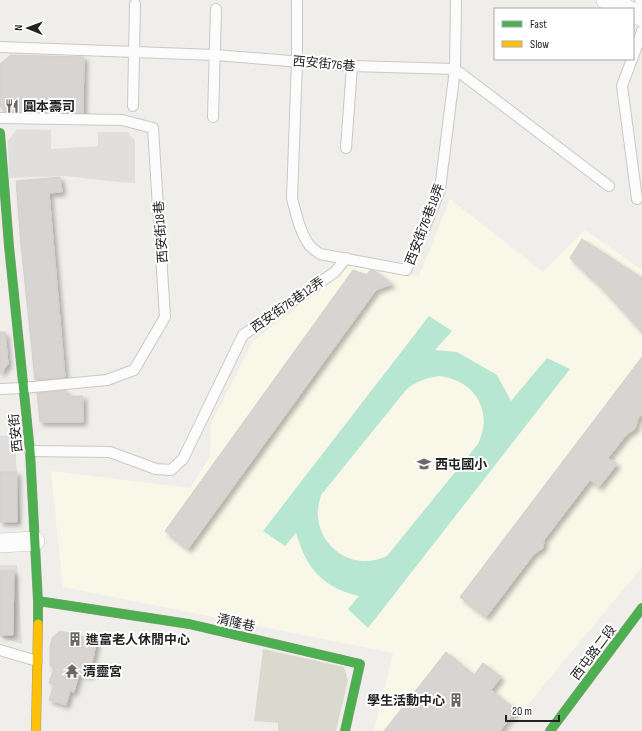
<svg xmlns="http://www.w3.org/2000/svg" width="642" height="731" font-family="'Sofia Sans Condensed','Noto Sans TC',sans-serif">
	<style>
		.residential { fill: #dfdedc }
		.education { fill: #f8f7e8 }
		.construction { fill: #d9d9cd }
		.pitch { fill: #b7e6d2; fill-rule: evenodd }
		.parking { fill: #e0dfde }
		.building { fill: #d7d4d2; stroke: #d3d0cc; filter: url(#shadow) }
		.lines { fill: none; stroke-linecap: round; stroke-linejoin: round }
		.lane-casing { stroke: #c9c8c7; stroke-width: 12 }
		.street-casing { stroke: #c9c8c7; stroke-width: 20 }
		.fast-casing { stroke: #999a82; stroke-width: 10 }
		.slow-casing { stroke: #999a82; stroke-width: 10 }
		.lane { stroke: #fdfcfc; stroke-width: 10 }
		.street { stroke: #fdfcfc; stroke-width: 19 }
		.fast { stroke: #4caf50; stroke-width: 9 }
		.slow { stroke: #ffc107; stroke-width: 9 }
		.labels { text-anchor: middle; stroke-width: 4; stroke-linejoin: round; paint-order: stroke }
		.street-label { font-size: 13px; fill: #222; stroke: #fff }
		.poi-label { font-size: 13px; font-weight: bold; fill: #222; stroke: #fff; text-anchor: start }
	</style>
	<defs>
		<filter id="shadow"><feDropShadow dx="3.5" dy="3.5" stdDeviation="2" flood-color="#0004"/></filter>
	</defs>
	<rect width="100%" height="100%" fill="#f0eeeb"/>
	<path class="residential" d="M 14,435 L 21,524 L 0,523 L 0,436 Z
		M 0,565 L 17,565 L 22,644 L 0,637 Z"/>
	<path class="education" d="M 450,199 L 543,272 L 585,230 L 642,270 L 642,567 L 506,731 L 374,731 L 393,653 L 63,587 L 51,471 L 190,488 L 210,457 L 211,424 L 253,341 L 352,265 L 419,276 Z"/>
	<path class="construction" d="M 263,649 L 344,667 L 348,680 L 336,731 L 278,731 L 278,723 L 254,721 Z"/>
	<path class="pitch" d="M 429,316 L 452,331 L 435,350 L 457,352 L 497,375 L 511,401 L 547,358 L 570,369 L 368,628 L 348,609 L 359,596 C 322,587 307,569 296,533 L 285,546 L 263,531 ZM 439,376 C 465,379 484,396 484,423 C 483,430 481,437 478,444 L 387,556 C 381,559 376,560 369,561 C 343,563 320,543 318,517 C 317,510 319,503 321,495 L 406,390 C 416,381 426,378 439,376 Z"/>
	<path class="parking" d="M 17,129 L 51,130 L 51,149 L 98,146 L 98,132 L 127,132 L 135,140 L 135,183 L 119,182 L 65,176 L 9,178 L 8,141 Z"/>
	<path class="building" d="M 11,55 L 84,57 L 83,113 L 6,112 L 0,106 L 0,64 Z
		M 60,177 L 62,192 L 49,193 L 65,377 L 35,380 L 21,245 L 16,181 Z
		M 582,239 L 642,278 L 642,332 L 602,288 L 570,258 Z
		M 353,270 L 367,275 L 370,270 L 375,271 L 392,284 L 376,290 L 188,549 L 165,531 Z
		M 0,332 L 5,332 L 8,364 L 0,374 Z
		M 642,357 L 642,414 L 638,419 L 635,429 L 627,434 L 608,458 L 617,464 L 599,487 L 590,480 L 544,540 L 543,548 L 534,554 L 486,617 L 460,597 Z
		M 66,390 L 66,396 L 83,396 L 83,422 L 40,422 L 37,393 Z
		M 0,472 L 17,472 L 17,522 L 0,522 Z
		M 0,571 L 14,571 L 13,635 L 0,635 Z
		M 60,631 L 97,640 L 89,676 L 79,674 L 74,692 L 70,691 L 66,705 L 49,700 L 54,684 L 49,683 L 54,668 L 50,666 L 50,647 L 52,638 Z
		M 446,652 L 474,675 L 483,663 L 501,677 L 491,690 L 516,710 L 500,731 L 384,731 Z"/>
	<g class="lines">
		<defs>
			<path id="lane" d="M 640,0 L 642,5
				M 297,2 L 297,61 L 292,198 C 296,214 300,233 310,246 C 313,249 316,251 320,254 L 406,270 L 432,210 L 440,189 L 455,69 L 456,0
				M 0,47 L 215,55 L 352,66 L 455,69 L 609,186
				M 633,57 L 642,31
				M 632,59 L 622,86 L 637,199
				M 133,106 L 135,4
				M 213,117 L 216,9
				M 0,118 L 122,120 L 153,128 L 165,317 L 134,370 L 107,380 L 23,388 L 0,389
				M 346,148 L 352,66
				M 30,451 L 110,452 L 156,469 L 171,470 L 183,459 L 243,335 L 335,272 L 346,258
				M 0,650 L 37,661"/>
			<path id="street" d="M 606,0 L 626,9
				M 633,12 L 642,17
				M 0,543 L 35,541"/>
			<path id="fast" d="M 0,133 L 9,246 L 30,451 L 38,601 L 38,624
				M 38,601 L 189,624 L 360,664 L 345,731
				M 550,731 L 642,608"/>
			<path id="slow" d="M 36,731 L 38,624"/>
		</defs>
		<use href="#lane" class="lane-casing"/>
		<use href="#street" class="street-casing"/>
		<use href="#fast" class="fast-casing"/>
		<use href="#slow" class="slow-casing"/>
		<use href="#lane" class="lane"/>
		<use href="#street" class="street"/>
		<use href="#fast" class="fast"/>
		<use href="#slow" class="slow"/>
	</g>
	<defs>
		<symbol id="restaurant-bare" viewBox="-9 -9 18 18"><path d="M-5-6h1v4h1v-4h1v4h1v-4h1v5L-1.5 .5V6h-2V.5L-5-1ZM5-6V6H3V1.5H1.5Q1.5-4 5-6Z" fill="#6a6968" stroke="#fff" stroke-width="2.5" paint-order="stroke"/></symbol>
		<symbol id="school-bare" viewBox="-9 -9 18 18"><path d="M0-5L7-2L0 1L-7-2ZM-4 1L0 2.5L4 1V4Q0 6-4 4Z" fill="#6a6968" stroke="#fff" stroke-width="2.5" paint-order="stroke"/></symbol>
		<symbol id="building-bare" viewBox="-9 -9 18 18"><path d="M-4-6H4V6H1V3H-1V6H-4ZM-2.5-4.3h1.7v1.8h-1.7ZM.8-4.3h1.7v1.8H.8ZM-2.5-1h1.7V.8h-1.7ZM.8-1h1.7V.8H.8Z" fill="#6a6968" stroke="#fff" stroke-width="2.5" paint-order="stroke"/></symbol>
		<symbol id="temple-bare" viewBox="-9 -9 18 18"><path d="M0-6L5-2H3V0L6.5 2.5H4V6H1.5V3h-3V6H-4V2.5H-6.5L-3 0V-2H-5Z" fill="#6a6968" stroke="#fff" stroke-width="2.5" paint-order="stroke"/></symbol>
	</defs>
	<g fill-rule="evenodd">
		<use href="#restaurant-bare" x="2" y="96" width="20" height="20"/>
		<use href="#school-bare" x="414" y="454" width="20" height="20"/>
		<use href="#building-bare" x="65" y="629" width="20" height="20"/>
		<use href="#temple-bare" x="62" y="661" width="20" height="20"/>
		<use href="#building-bare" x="446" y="690" width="20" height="20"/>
	</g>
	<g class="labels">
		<g class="street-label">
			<text transform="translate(324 63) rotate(5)" y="5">西安街76巷</text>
			<text transform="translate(424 224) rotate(-69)" y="5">西安街76巷18弄</text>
			<text transform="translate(160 232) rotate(-94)" y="5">西安街18巷</text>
			<text transform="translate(287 304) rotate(-35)" y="5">西安街76巷12弄</text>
			<text transform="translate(15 433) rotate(-96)" y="5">西安街</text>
			<text transform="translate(236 622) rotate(13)" y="5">清隆巷</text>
			<text transform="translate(593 652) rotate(-53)" y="5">西屯路二段</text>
		</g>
		<g class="poi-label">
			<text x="23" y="111">圓本壽司</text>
			<text x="435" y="469">西屯國小</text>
			<text x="86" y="644">進富老人休閒中心</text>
			<text x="83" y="676">清靈宮</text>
			<text x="445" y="705" text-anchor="end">學生活動中心</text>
		</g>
	</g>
	<rect x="494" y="8" width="140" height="52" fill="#ffffff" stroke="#a7a7a7"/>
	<rect x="502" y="21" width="20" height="6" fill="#4caf50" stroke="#a7a7a7"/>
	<text x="530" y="28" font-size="12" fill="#222222">Fast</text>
	<rect x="502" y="41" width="20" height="6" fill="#ffc107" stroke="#a7a7a7"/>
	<text x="530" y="48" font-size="12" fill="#222222">Slow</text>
	<g transform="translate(28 28) rotate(271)" stroke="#ffffff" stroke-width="3" paint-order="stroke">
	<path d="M0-3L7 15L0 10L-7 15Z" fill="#222222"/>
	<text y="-6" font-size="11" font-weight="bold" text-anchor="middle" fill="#222222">N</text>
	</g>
	<path d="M506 715v6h53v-6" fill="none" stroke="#222222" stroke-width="2"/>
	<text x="512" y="715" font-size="12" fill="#222222" stroke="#ffffff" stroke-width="3" paint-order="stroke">20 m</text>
</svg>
